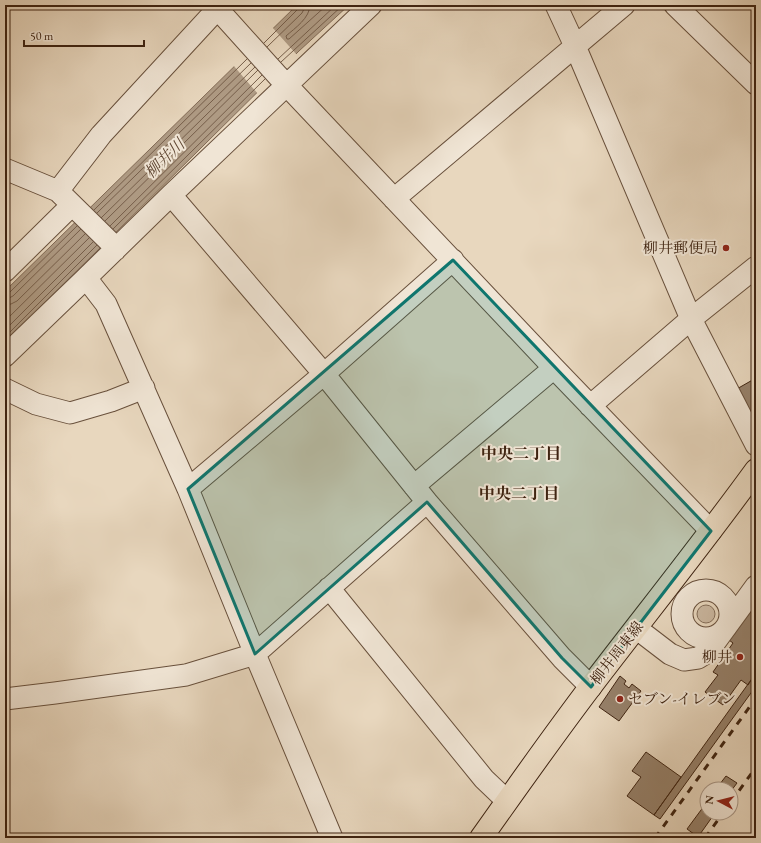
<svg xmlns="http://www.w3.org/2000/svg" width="761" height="843" font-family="'EB Garamond','Noto Serif JP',serif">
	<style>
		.green { fill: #cbb8a1; stroke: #846e59 }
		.water { fill: #ae9a83; stroke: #816a55 }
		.pier { fill: #e8d7be }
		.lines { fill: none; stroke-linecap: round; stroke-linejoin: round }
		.shore { stroke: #765e4a; stroke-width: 1 }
		.building { fill: #96816b; stroke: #3e2311 }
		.minor-casing { stroke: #68503c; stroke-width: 23 }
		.major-casing { stroke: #3e2311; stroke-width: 24 }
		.minor { stroke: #f0e5d5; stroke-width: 21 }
		.major { stroke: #e8d7be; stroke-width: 22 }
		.rail { stroke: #3e2311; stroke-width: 3; stroke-dasharray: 7 7; stroke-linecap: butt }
		.marked { fill: #0f766e; fill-opacity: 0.2; stroke: #0f766e; stroke-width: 3; stroke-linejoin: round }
		.poi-dot { fill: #8f2418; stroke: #f0e5d5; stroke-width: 1.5 }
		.labels { text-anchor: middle; stroke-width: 4; stroke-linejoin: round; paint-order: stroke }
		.poi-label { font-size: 15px; fill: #3e2311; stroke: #f0e5d5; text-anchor: end }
		.street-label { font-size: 15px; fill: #3e2311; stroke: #f0e5d5 }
		.water-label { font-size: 16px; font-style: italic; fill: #604733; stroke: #f0e5d5 }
		.neighbourhood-label { font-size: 16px; font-weight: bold; fill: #3e2311; stroke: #f0e5d5 }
	</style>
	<rect width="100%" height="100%" fill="#e8d7be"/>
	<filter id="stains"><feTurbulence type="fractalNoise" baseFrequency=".005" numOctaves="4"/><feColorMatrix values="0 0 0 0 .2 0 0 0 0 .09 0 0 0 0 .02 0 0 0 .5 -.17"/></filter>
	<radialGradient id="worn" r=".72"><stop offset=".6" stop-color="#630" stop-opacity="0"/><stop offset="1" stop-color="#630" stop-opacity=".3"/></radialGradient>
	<path class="green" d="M697 614a9 9 0 1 1 18 0a9 9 0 1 1-18 0Z"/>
	<path class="water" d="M 297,5 L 349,5 L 299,51 L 5,342 L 5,291 Z"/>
	<path class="pier" d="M 272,27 L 297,55 L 258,94 L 233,65 Z"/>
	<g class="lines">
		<path class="shore" d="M 310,5 C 310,18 295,28 286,36 L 287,39 L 289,39 L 327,5
			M 264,43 L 298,9 L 299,5
			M 267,47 L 302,13 L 304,9 L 304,5
			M 278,59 L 336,5
			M 281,62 L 343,5
			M 94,210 L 247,59
			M 97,213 L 251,63
			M 101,218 L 255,67
			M 105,221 L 258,70
			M 110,226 L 262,75
			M 113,229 L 265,79
			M 5,293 L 10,292 L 77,226
			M 5,298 L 9,298 L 13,296 L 81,229
			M 5,305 L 11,304 L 17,301 L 85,234
			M 5,321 L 89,238
			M 5,330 L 93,242
			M 5,337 L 97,245"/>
	</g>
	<path class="building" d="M 756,378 L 756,426 L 735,390 Z
		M 756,603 L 756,673 L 748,685 L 741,680 L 723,705 L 705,692 L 718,675 L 713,672 L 733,643 L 729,640 Z
		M 756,673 L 756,686 L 660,819 L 654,815 Z
		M 620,676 L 626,681 L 624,684 L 629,688 L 632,684 L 641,691 L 619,721 L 599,707 Z
		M 646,752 L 681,777 L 654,815 L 627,796 L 641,777 L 632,771 Z
		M 726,776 L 737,783 L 731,791 L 731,789 L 716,789 Z
		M 704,806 L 707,808 L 707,813 L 715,813 L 698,837 L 687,829 Z"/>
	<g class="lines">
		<defs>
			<path id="minor" d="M 214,5 L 278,76 L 554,368 L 711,531
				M 556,5 L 575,46 L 691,319 L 756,445
				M 675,5 L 756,84
				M 5,169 L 58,191 L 113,245 L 115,250
				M 58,191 L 101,135 L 221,5
				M 171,195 L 324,374 L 427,502 L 562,658 L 591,687
				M 394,199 L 624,5
				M 5,271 L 72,205
				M 86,278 L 106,304 L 188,489 L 255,654 L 332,838
				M 5,356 L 86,278 L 171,195 L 371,5
				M 5,389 L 36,404 L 70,413 L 111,401 L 144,388
				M 590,406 L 691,319 L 756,267
				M 414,486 L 554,368
				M 188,489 L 324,374 L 453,260
				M 329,588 L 484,779 L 507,801
				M682 614a24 24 0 1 1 48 0a24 24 0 1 1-48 0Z
				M 636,628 L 670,654 L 684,660 L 698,658 L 706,653 L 713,645 L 756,586
				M 5,699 L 55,693 L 186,675 L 255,654 L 427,502"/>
			<path id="major" d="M 481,838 C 517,787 553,736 591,686 C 646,614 703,543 756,470"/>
		</defs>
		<use href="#minor" class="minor-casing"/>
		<use href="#major" class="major-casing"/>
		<use href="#minor" class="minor"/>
		<use href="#major" class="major"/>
		<path class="rail" d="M 731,802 L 756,767
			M 655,838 L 756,698
			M 705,838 L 723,813"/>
	</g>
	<path class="marked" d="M 453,260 L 711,531 L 591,687 L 562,658 L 427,502 L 255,654 L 188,489 Z"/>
	<g class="poi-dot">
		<circle cx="726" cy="248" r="4"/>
		<circle cx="740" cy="657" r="4"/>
		<circle cx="620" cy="699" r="4"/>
	</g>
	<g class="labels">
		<g class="poi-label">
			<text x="718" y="253">柳井郵便局</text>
			<text x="732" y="662">柳井</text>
			<text x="628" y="704" text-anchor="start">セブン-イレブン</text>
		</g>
		<g class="street-label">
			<text transform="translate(617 653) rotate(-52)" y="5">柳井周東線</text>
		</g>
		<g class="water-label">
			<text transform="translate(164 158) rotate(-44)" y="6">柳井川</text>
		</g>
		<g class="neighbourhood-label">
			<text x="521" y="459">中央二丁目</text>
			<text x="519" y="499">中央二丁目</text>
		</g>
	</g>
	<rect width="761" height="843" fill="none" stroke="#e8d7be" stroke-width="20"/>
	<rect x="6" y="6" width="749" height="831" fill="none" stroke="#3e2311" stroke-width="2"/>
	<rect x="10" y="10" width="741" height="823" fill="none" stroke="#3e2311"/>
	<g transform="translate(719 801) rotate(277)"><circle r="19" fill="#f0e5d5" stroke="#a99787"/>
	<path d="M0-3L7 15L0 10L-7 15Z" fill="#8f2418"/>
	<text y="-6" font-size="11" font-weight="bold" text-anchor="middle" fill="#3e2311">N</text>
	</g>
	<path d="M24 40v6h120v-6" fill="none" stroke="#3e2311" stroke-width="2"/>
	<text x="30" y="40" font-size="12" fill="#3e2311" stroke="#f0e5d5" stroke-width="3" paint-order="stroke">50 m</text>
	<rect width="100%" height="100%" filter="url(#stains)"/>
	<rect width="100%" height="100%" fill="url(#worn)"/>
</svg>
